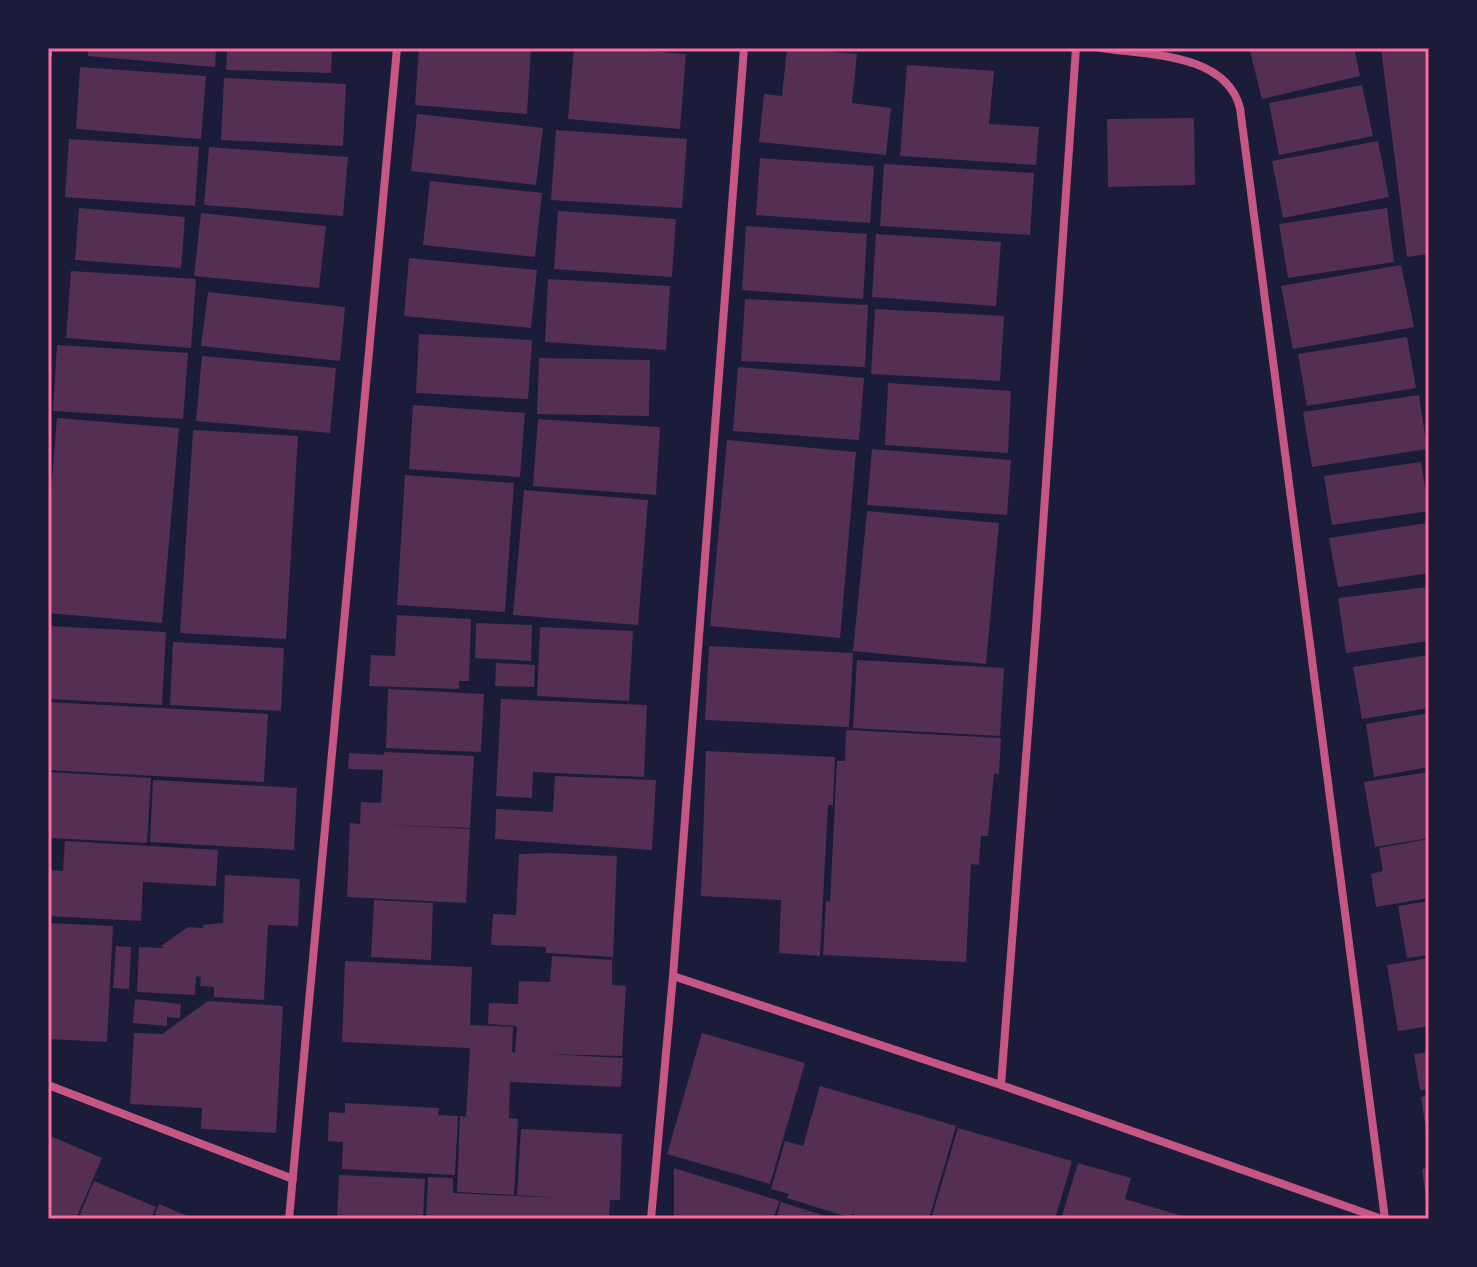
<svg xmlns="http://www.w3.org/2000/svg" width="1477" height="1267" font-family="'Golos Text',sans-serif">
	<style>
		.building { fill: #542f53 }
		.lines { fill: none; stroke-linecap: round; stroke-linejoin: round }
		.minor { stroke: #c65784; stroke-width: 8 }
		.neatline { fill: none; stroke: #ff6b9d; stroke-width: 3 }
	</style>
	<rect width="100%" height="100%" fill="#1b1b3a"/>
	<path class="building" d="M 88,48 L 216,48 L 215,67 L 88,56 Z
		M 227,48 L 332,48 L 331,73 L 226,70 Z
		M 419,48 L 531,48 L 527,114 L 415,105 Z
		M 574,48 L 610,48 L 686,54 L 680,129 L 568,119 Z
		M 787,48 L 857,54 L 852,103 L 891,108 L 886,155 L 759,142 L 764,94 L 782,96 Z
		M 1262,48 L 1354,48 L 1360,76 L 1262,99 L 1250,51 Z
		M 1381,48 L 1429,48 L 1429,254 L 1407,257 Z
		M 907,65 L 994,71 L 989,124 L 1039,127 L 1036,165 L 900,156 Z
		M 80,67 L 206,76 L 201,139 L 76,129 Z
		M 224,78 L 346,84 L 343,146 L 221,140 Z
		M 1362,85 L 1373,136 L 1279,155 L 1269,103 Z
		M 417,114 L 543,128 L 536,185 L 411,171 Z
		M 1194,118 L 1195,185 L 1108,187 L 1107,119 Z
		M 556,130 L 687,139 L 682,208 L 551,200 Z
		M 69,139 L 199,147 L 195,206 L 65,197 Z
		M 1378,141 L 1389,197 L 1283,218 L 1272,161 Z
		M 209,147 L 348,157 L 343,216 L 204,205 Z
		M 760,158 L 874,166 L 870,223 L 756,215 Z
		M 884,164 L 1034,173 L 1030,235 L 880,226 Z
		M 430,181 L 542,193 L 535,257 L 423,245 Z
		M 79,208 L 185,217 L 181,268 L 75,260 Z
		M 1387,208 L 1394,262 L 1288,278 L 1279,224 Z
		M 558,211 L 676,219 L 672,277 L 554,269 Z
		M 201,213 L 326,226 L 319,288 L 194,276 Z
		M 746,226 L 867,234 L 863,299 L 742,290 Z
		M 876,234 L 1001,242 L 996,306 L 872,297 Z
		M 409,258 L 537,270 L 531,328 L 404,316 Z
		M 1401,265 L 1414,327 L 1293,349 L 1281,286 Z
		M 71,271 L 196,279 L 191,348 L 66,338 Z
		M 548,279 L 670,286 L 666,350 L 545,342 Z
		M 208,292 L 345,307 L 340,361 L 201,346 Z
		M 745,299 L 868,305 L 865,367 L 741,361 Z
		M 875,309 L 1004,316 L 1000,381 L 871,374 Z
		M 419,334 L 532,340 L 528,399 L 416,393 Z
		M 1407,337 L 1416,388 L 1307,406 L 1298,354 Z
		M 57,345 L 188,353 L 183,419 L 53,411 Z
		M 202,356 L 336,368 L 330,433 L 196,421 Z
		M 539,358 L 650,360 L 649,416 L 537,414 Z
		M 738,367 L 864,378 L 859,440 L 733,431 Z
		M 888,383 L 1011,391 L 1008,453 L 885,445 Z
		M 1419,395 L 1427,449 L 1312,467 L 1303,412 Z
		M 413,405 L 525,413 L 520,477 L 409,469 Z
		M 57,418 L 179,428 L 162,623 L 48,613 L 48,530 Z
		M 538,419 L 660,427 L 656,495 L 533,486 Z
		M 193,430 L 298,436 L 286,639 L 180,633 Z
		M 727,440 L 856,452 L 840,638 L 710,626 Z
		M 872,449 L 1011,460 L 1007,515 L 867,505 Z
		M 1421,462 L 1429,511 L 1332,525 L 1324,476 Z
		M 405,475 L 514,483 L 505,612 L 397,605 Z
		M 524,490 L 648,500 L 638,625 L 513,615 Z
		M 867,511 L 999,523 L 986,664 L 853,651 Z
		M 1427,523 L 1429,573 L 1338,587 L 1329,538 Z
		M 1428,587 L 1429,641 L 1346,653 L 1338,598 Z
		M 397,615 L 471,619 L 469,681 L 459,681 L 459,689 L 369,686 L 371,655 L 395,656 Z
		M 476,623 L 532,625 L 531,661 L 475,658 Z
		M 48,626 L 166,632 L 162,705 L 48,699 Z
		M 540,627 L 633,631 L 629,701 L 537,696 Z
		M 173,642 L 284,648 L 281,711 L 170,705 Z
		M 709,646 L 853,653 L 849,727 L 705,720 Z
		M 1429,655 L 1429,708 L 1362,719 L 1353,667 Z
		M 857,660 L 1004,668 L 1000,736 L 853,728 Z
		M 496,663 L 535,665 L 534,687 L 495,686 Z
		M 388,689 L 484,694 L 481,752 L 386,748 Z
		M 501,699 L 647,705 L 644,777 L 533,772 L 532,798 L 496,796 Z
		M 48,702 L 268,714 L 264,782 L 48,770 Z
		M 1429,713 L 1429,767 L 1374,777 L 1366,724 Z
		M 846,730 L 1001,738 L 999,774 L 994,774 L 988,836 L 981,836 L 979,865 L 971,864 L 966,962 L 823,955 L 826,901 L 830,902 L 837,761 L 845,761 Z
		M 706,751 L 835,757 L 833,805 L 828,805 L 820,956 L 779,953 L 781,900 L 701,896 Z
		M 384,752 L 474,756 L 470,828 L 383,825 L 470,829 L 466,903 L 347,897 L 350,823 L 360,824 L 361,802 L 381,803 L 383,770 L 348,769 L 349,753 L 384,755 Z
		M 48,772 L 151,778 L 147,843 L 48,838 Z
		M 1429,772 L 1429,838 L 1375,847 L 1364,782 Z
		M 555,776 L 656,780 L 652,850 L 495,839 L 496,809 L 553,812 Z
		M 153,780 L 297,788 L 294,850 L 150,842 Z
		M 1429,839 L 1429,898 L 1376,907 L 1371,874 L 1383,871 L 1379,848 Z
		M 65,841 L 218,850 L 216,886 L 143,882 L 141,921 L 48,916 L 48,870 L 63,871 Z
		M 550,853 L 617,856 L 613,957 L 546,953 L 546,947 L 491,945 L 493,914 L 516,915 L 519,854 Z
		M 225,875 L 300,879 L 298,926 L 268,925 L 264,1000 L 214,997 L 214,987 L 200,986 L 201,977 L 196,976 L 195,995 L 137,992 L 139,947 L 164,948 L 161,946 L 188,927 L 203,928 L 203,925 L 223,923 Z
		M 374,900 L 433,903 L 431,960 L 371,957 Z
		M 1429,901 L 1429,955 L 1407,958 L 1398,906 Z
		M 48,923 L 113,926 L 107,1042 L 48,1039 Z
		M 116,946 L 131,947 L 129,989 L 113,988 Z
		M 552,956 L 612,960 L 612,985 L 626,986 L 622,1056 L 546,1054 L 623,1058 L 621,1087 L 510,1082 L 509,1118 L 518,1119 L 514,1195 L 457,1192 L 460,1116 L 466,1117 L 470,1048 L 342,1042 L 345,961 L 472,967 L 470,1025 L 513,1027 L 512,1052 L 515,1053 L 517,1026 L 488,1024 L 489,1003 L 518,1004 L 519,981 L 550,982 Z
		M 1429,958 L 1429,1026 L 1398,1031 L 1387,965 Z
		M 135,999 L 181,1004 L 180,1018 L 167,1017 L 167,1026 L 133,1023 Z
		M 208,1001 L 283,1006 L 276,1133 L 201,1129 L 202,1108 L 130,1104 L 134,1033 L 162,1034 Z
		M 702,1033 L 805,1063 L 770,1184 L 667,1154 Z
		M 1429,1052 L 1429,1089 L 1420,1090 L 1414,1054 Z
		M 820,1086 L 956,1126 L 929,1219 L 852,1219 L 855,1209 L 851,1218 L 787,1198 L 789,1194 L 771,1189 L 785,1141 L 803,1146 Z
		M 1429,1095 L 1429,1137 L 1427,1137 L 1421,1097 Z
		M 345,1103 L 439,1108 L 438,1115 L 458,1116 L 455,1175 L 342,1169 L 343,1142 L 328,1141 L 329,1112 L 345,1113 Z
		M 958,1128 L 1072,1161 L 1055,1219 L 931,1219 Z
		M 521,1129 L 622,1134 L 620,1200 L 610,1200 L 609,1219 L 426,1219 L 428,1177 L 453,1178 L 453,1193 L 560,1198 L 517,1195 Z
		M 48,1135 L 102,1158 L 76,1219 L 48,1219 Z
		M 1078,1163 L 1131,1178 L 1125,1199 L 1193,1219 L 1061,1219 Z
		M 674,1168 L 780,1201 L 773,1219 L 674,1219 Z
		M 1429,1168 L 1429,1206 L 1427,1206 L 1422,1169 Z
		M 339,1175 L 425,1179 L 423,1219 L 337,1219 Z
		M 94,1181 L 156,1207 L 151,1219 L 78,1219 Z
		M 781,1202 L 832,1218 L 832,1219 L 776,1219 Z
		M 159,1204 L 195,1219 L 153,1219 Z"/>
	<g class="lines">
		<path class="minor" d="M 1101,48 C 1147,55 1226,53 1240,108 L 1385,1219
			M 48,54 L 48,48
			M 673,976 L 1001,1085 L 1382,1219
			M 48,1085 L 293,1179
			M 1001,1085 L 1036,627 L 1076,48
			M 289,1219 L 397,48
			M 651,1219 L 673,976 L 744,48"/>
	</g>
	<rect width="1477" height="1267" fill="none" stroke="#1b1b3a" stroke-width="100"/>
	<rect x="50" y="50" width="1377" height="1167" class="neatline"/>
</svg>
